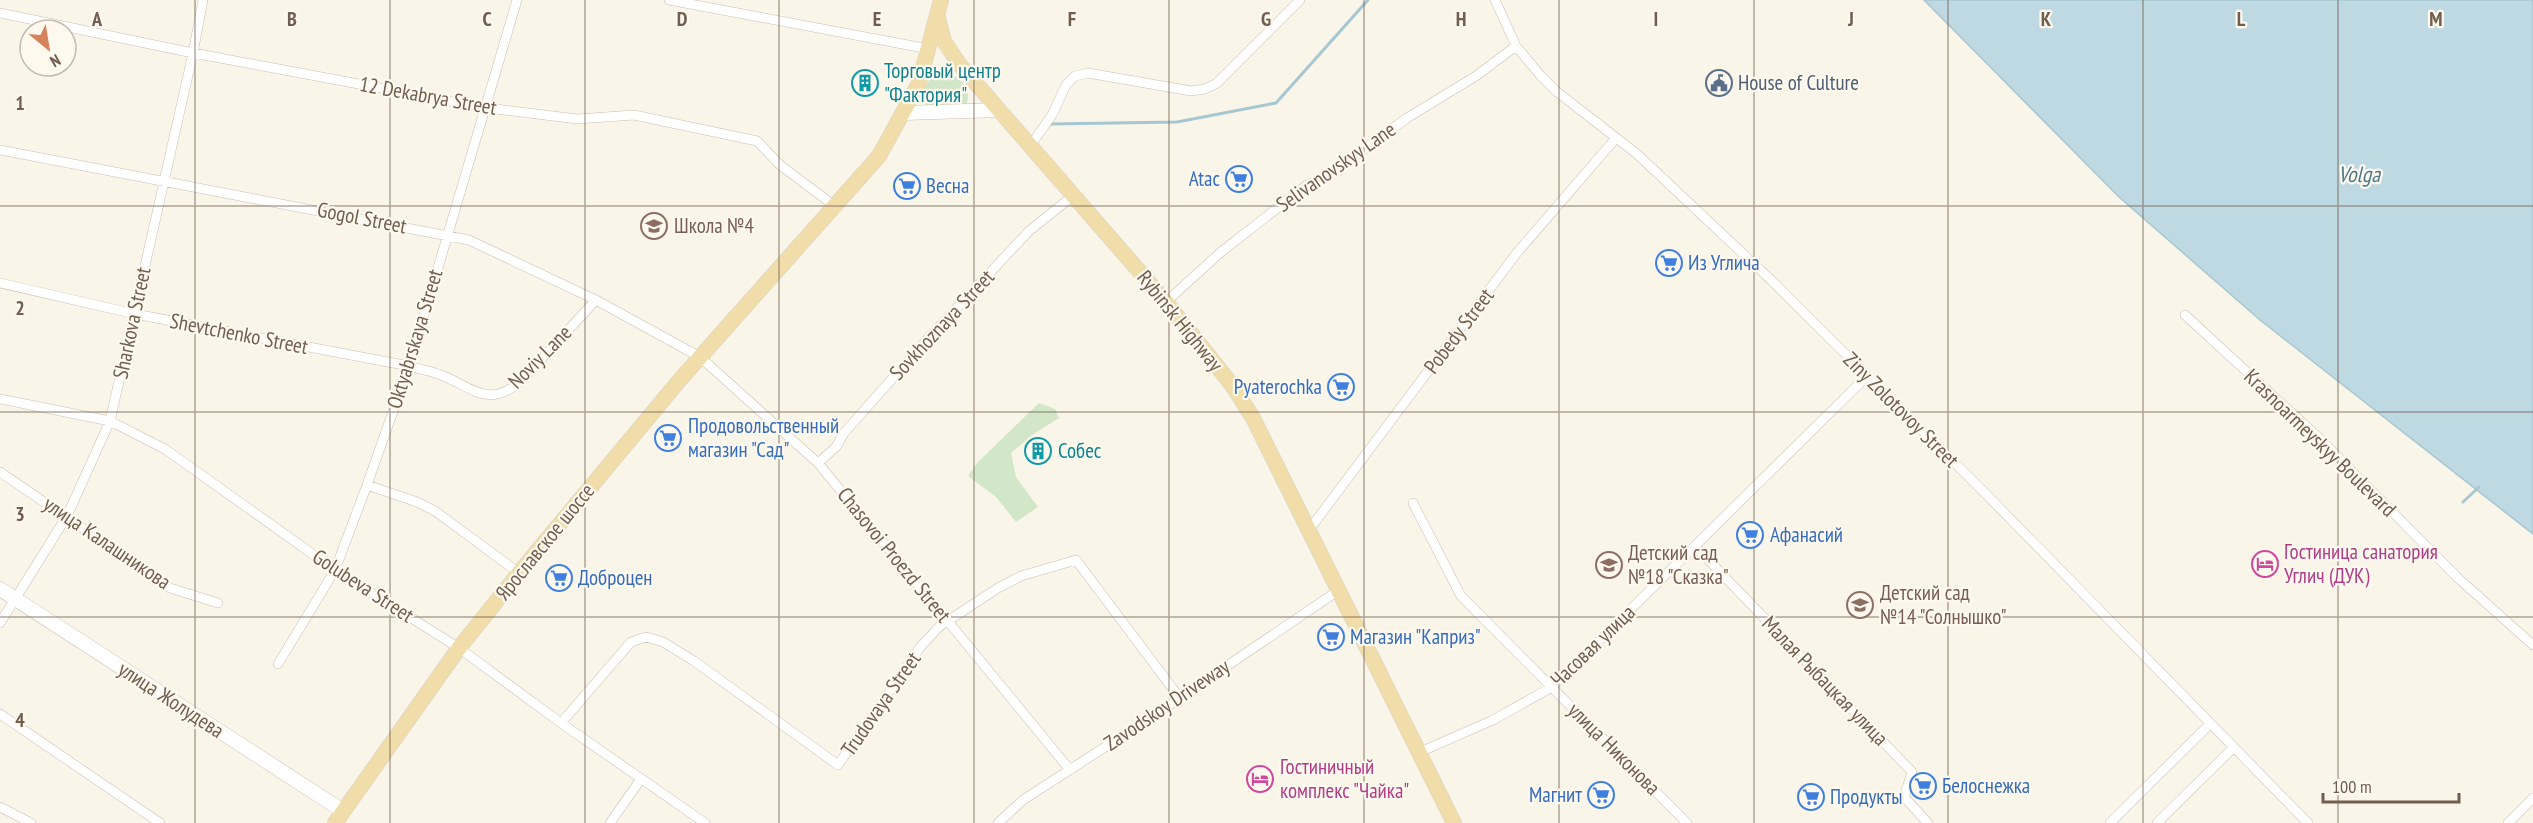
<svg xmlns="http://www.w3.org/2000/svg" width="2533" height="823" font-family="'PT Sans Narrow',sans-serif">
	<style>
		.green { fill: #d2e6c8 }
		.water { fill: #bfd9e2; stroke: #a6c7d2; stroke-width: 1.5 }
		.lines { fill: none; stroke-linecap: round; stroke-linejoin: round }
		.stream { stroke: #a6c7d2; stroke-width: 3 }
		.minor-casing { stroke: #cbbeb0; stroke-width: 10 }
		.secondary-casing { stroke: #cdbfad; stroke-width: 15 }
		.primary-casing { stroke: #d7d2ce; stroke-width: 16 }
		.minor { stroke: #fff; stroke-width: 9 }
		.secondary { stroke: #fff; stroke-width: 14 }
		.primary { stroke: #f1dda9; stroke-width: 15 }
		.grid { fill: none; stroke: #715e4f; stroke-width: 1.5; stroke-opacity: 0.55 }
		.labels { text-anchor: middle; stroke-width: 4.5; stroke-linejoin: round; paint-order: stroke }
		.culture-label { font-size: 21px; fill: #0d838f; stroke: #fdf9ef; text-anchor: start }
		.service-label { font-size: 21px; fill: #4e5e75; stroke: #fdf9ef; text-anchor: start }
		.street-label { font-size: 21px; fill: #715e4f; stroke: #fdf9ef }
		.shop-label { font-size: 21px; fill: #366cbe; stroke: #fdf9ef; text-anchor: start }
		.education-label { font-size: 21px; fill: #785e54; stroke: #fdf9ef; text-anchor: start }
		.hotel-label { font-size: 21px; fill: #b23c85; stroke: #fdf9ef; text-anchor: start }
		.water-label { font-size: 22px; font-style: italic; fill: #4e7989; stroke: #fdf9ef }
		.grid-label { font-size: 20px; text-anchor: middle; font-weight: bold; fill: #715e4f; stroke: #fdf9ef; stroke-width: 4.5; stroke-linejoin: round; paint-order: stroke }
	</style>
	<rect width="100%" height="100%" fill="#faf5e9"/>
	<path class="green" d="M 941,72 C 957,73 974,89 966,104 L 929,108 C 918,97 925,87 932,75 Z
		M 1039,403 L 1055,409 L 1059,418 L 1032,435 L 1011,453 L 1016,477 L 1038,507 L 1016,522 L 996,497 L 968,476 L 978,462 Z"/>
	<path class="water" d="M 1924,0 L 2533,0 L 2533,534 L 2260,320 L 2119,197 Z"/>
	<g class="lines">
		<path class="stream" d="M 1049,124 L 1177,122 L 1276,103 L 1368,0
			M 2463,502 L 2479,487"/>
		<defs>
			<path id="minor" d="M 669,0 L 929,49
				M 1495,0 L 1516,46 L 1540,75 L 1556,91 L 1637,154 L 1771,280 L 1983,491 L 2308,823
				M 0,13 L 193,53 L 487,108 L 577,119 L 634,115 L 757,141 L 780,165 L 836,207
				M 1031,145 L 1052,115 L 1066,85 L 1075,76 L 1088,73 L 1191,91 L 1205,89 L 1217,83 L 1300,0
				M 0,150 L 469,240 L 596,300 L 700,357 L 818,463 L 1070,770
				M 0,283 L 135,314 L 409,366 C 420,369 431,371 441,375 C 474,388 488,409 521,381 L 596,300
				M 1166,302 L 1221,252 L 1307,185 L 1330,174 L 1407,118 L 1476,76 L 1516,46
				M 2185,315 L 2319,438 L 2458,578 L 2533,645
				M 0,399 L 110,421 L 165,449 L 335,570 L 459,648 L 561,723 L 705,823
				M 818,463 L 836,447 L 844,433 L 923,344 L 1029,231 L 1074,195
				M 0,472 L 170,588 L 218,603
				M 367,485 L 417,502 L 435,511 L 519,573
				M 1413,503 L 1461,596 L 1687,823
				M 1309,530 L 1516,254 L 1616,138
				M 1695,546 L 1912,772 L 1904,797 L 1928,823
				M 0,623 L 67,516 L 110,421 L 193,53 L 203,0
				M 278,664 L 335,570 L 367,485 L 409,366 L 517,0
				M 0,714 L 160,823
				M 561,723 L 631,642 L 646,637 L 663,642 L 694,661 L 838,765 L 921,646 L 940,626 L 998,588 L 1021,576 L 1076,560 L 1179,697
				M 1420,752 L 1493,720 L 1552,687 L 1867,376
				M 0,807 L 31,823
				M 610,823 L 641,779
				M 998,823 L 1023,800 L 1153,716 L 1339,590
				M 2110,823 L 2210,724
				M 2157,823 L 2233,748
				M 2508,823 L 2533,798"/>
			<path id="secondary" d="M 904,113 L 999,110
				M 0,589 L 343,811"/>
			<path id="primary" d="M 938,18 L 944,41 L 959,64 L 1166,302 L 1232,385 L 1253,418 L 1454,823
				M 335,823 L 459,648 L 519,573 L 678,382 L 879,156 L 919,83 L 941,0"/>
		</defs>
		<use href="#minor" class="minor-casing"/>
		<use href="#secondary" class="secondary-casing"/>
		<use href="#primary" class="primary-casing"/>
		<use href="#minor" class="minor"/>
		<use href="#secondary" class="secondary"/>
		<use href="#primary" class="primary"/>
	</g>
	<path class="grid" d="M 195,0 L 195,823M 390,0 L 390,823M 585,0 L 585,823M 779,0 L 779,823M 974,0 L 974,823M 1169,0 L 1169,823M 1364,0 L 1364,823M 1559,0 L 1559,823M 1754,0 L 1754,823M 1948,0 L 1948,823M 2143,0 L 2143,823M 2338,0 L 2338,823M 0,206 L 2533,206M 0,412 L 2533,412M 0,617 L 2533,617"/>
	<defs>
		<symbol id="building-ring" viewBox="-11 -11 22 22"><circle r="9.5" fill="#fdf9ef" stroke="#0f9aa8" stroke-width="1.5"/><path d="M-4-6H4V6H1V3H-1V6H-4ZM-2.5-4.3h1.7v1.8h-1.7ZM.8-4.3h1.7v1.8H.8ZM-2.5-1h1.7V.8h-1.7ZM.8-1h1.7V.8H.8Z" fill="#0f9aa8"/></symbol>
		<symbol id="civic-ring" viewBox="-11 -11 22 22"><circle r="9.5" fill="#fdf9ef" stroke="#5c6f8a" stroke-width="1.5"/><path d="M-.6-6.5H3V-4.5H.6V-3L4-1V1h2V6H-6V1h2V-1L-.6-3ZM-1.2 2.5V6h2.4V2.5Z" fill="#5c6f8a"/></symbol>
		<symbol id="supermarket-ring" viewBox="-11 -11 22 22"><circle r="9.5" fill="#fdf9ef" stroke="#3f7fe0" stroke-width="1.5"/><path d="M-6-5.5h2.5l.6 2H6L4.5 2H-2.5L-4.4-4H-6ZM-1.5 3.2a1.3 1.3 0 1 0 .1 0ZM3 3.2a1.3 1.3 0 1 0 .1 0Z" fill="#3f7fe0"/></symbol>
		<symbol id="school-ring" viewBox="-11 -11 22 22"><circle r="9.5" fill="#fdf9ef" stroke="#8d6e63" stroke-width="1.5"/><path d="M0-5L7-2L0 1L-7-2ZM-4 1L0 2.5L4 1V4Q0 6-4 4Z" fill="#8d6e63"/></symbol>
		<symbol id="hotel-ring" viewBox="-11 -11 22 22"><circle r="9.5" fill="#fdf9ef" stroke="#d1479c" stroke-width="1.5"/><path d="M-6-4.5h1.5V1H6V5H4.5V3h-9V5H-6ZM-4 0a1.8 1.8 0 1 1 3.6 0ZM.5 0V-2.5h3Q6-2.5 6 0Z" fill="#d1479c"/></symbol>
	</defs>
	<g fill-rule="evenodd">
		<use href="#building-ring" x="850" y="68" width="30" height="30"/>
		<use href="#civic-ring" x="1704" y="68" width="30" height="30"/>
		<use href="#supermarket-ring" x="1224" y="164" width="30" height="30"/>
		<use href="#supermarket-ring" x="892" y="171" width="30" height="30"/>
		<use href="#school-ring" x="639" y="211" width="30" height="30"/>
		<use href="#supermarket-ring" x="1654" y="248" width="30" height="30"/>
		<use href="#supermarket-ring" x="1326" y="372" width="30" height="30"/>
		<use href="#supermarket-ring" x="653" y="423" width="30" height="30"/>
		<use href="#building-ring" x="1023" y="436" width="30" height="30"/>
		<use href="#supermarket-ring" x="1735" y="520" width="30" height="30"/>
		<use href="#hotel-ring" x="2250" y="549" width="30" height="30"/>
		<use href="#school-ring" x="1594" y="550" width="30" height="30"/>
		<use href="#supermarket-ring" x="544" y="563" width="30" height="30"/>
		<use href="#school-ring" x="1845" y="590" width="30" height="30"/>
		<use href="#supermarket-ring" x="1316" y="622" width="30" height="30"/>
		<use href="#hotel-ring" x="1245" y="764" width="30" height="30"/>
		<use href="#supermarket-ring" x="1908" y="771" width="30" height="30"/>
		<use href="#supermarket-ring" x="1586" y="780" width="30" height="30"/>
		<use href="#supermarket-ring" x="1796" y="782" width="30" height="30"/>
	</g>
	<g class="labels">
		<g class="culture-label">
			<text x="884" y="78">Торговый центр<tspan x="884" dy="24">"Фактория"</tspan></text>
			<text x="1058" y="458">Собес</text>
		</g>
		<g class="service-label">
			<text x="1738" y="90">House of Culture</text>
		</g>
		<g class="street-label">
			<text transform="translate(428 96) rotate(10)" y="7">12 Dekabrya Street</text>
			<text transform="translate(1336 167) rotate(-35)" y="7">Selivanovskyy Lane</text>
			<text transform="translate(362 218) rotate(11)" y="7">Gogol Street</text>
			<text transform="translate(1180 321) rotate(51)" y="7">Rybinsk Highway</text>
			<text transform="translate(132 323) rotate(-78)" y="7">Sharkova Street</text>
			<text transform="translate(942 325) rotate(-47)" y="7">Sovkhoznaya Street</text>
			<text transform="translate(1459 331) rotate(-53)" y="7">Pobedy Street</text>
			<text transform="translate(239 334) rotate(11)" y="7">Shevtchenko Street</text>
			<text transform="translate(415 339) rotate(-73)" y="7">Oktyabrskaya Street</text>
			<text transform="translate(540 357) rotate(-45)" y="7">Noviy Lane</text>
			<text transform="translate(1901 410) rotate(45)" y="7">Ziny Zolotovoy Street</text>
			<text transform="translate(2320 443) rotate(44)" y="7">Krasnoarmeyskyy Boulevard</text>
			<text transform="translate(545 542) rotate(-51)" y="7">Ярославское шоссе</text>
			<text transform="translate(107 543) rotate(34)" y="7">улица Калашникова</text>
			<text transform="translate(894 555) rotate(51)" y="7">Chasovoi Proezd Street</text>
			<text transform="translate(363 586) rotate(33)" y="7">Golubeva Street</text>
			<text transform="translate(1593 646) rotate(-44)" y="7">Часовая улица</text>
			<text transform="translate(1825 681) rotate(46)" y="7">Малая Рыбацкая улица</text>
			<text transform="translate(171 700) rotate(33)" y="7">улица Жолудева</text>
			<text transform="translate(881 704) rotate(-55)" y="7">Trudovaya Street</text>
			<text transform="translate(1167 705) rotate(-34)" y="7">Zavodskoy Driveway</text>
			<text transform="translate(1614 749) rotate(45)" y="7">улица Никонова</text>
		</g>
		<g class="shop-label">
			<text x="1220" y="186" text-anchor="end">Atac</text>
			<text x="926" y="193">Весна</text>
			<text x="1688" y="270">Из Углича</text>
			<text x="1322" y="394" text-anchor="end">Pyaterochka</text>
			<text x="688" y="433">Продовольственный<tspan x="688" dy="24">магазин "Сад"</tspan></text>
			<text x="1770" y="542">Афанасий</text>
			<text x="578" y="585">Доброцен</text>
			<text x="1350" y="644">Магазин "Каприз"</text>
			<text x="1942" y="793">Белоснежка</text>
			<text x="1582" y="802" text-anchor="end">Магнит</text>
			<text x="1830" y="804">Продукты</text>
		</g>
		<g class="education-label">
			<text x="674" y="233">Школа №4</text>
			<text x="1628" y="560">Детский сад<tspan x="1628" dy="24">№18 "Сказка"</tspan></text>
			<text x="1880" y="600">Детский сад<tspan x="1880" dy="24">№14 "Солнышко"</tspan></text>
		</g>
		<g class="hotel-label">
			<text x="2284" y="559">Гостиница санатория<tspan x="2284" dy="24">Углич (ДУК)</tspan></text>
			<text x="1280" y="774">Гостиничный<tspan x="1280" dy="24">комплекс "Чайка"</tspan></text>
		</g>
		<g class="water-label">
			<text x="2359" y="182">Volga</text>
		</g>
	</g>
	<g class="grid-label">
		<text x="97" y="26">A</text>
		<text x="292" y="26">B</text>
		<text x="487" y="26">C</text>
		<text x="682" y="26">D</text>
		<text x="877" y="26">E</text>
		<text x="1072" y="26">F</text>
		<text x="1266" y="26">G</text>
		<text x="1461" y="26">H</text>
		<text x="1656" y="26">I</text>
		<text x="1851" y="26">J</text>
		<text x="2046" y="26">K</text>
		<text x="2241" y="26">L</text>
		<text x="2436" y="26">M</text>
		<text x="20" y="110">1</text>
		<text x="20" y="315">2</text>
		<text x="20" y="521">3</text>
		<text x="20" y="727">4</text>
	</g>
	<g transform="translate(48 48) rotate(150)"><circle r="28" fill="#fdf9ef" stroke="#c5bbaf" stroke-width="1.5"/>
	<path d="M0-4.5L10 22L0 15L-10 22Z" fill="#d6825c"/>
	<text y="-9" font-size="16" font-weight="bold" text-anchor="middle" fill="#715e4f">N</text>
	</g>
	<path d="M2323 793v9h136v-9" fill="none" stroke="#715e4f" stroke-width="3"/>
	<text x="2332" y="793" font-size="18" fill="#715e4f" stroke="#fdf9ef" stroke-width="4.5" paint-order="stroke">100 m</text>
</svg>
